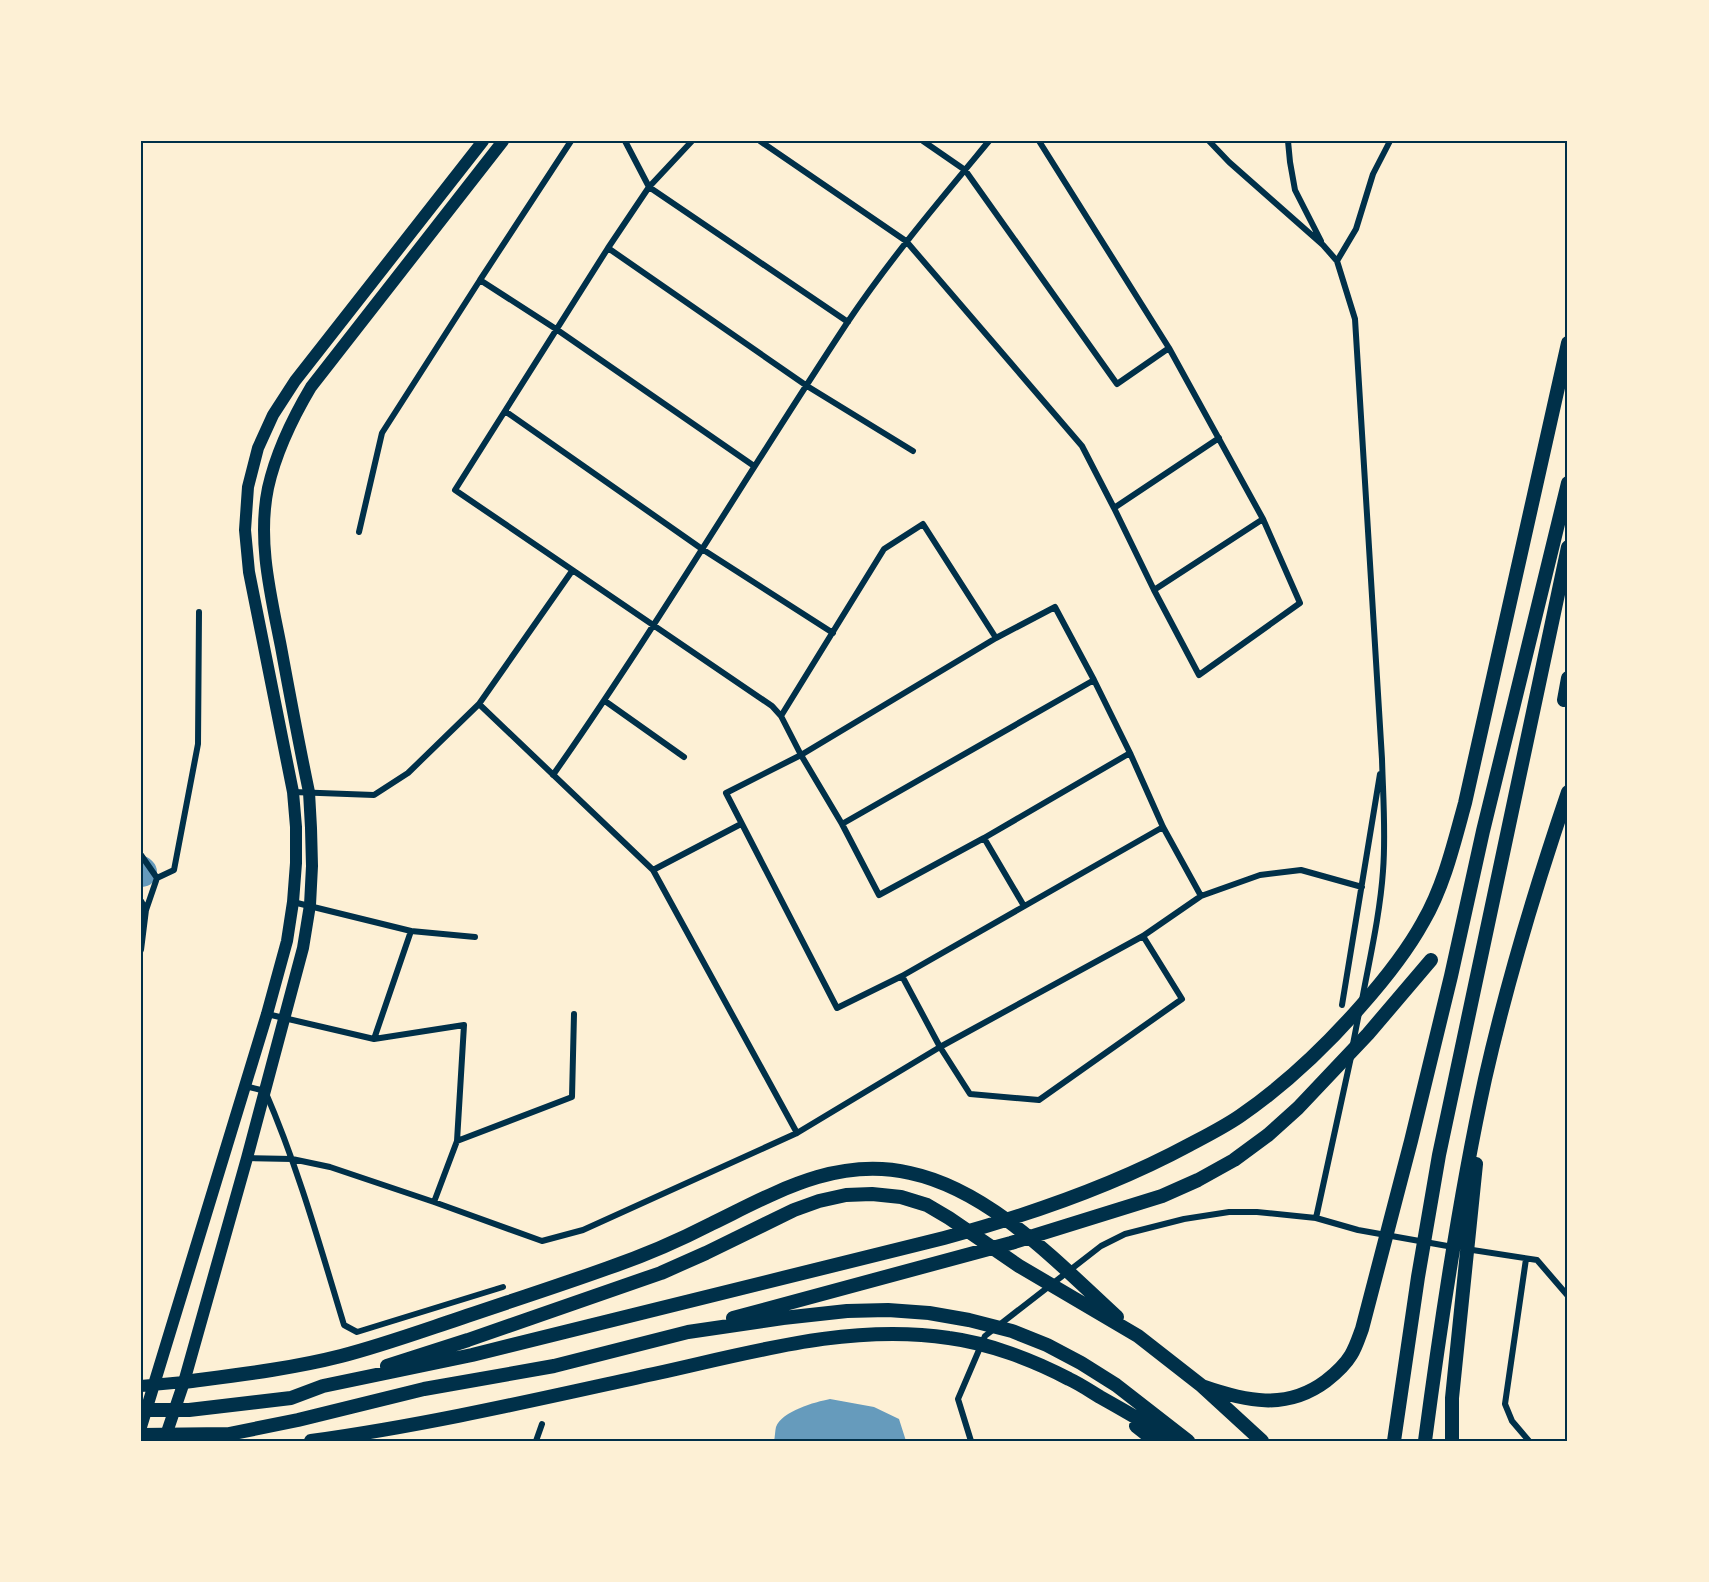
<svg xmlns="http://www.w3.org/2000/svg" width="1709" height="1582" font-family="'Libre Baskerville',serif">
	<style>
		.water { fill: #669bbc }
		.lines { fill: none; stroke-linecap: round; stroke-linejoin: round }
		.river { stroke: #669bbc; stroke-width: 30 }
		.minor { stroke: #003049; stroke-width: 6 }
		.trunk { stroke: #003049; stroke-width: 12 }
		.motorway { stroke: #003049; stroke-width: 14 }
		.neatline { fill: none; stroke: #003049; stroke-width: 2 }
	</style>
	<rect width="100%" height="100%" fill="#fdf0d5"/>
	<path class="water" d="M 830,1399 L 874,1407 L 899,1419 L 906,1441 L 774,1441 C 775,1437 775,1431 776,1427 C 782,1411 815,1402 830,1399 Z"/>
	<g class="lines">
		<path class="river" d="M 141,871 L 142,872"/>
		<path class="minor" d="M 625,141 L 649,187 L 848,322
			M 692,141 L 649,187 L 608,248 L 455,490 L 772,706 L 781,716
			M 760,141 L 906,241 L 1082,446 L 1114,508 L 1154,590 L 1199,675 L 1300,603 L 1263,519 L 1169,348 L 1039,141
			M 923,141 L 965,170 L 1117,384 L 1169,348
			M 1209,141 L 1229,162 L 1323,245 L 1337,261 L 1355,319 L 1382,759 C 1383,796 1386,834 1383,871 C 1380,914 1370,957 1362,1000
			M 1288,141 L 1290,162 L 1295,190 L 1321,241
			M 608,248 L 807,386 L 913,451
			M 1337,261 L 1356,229 L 1373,174 L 1390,141
			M 480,280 L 571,141
			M 505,411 L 702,549 L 833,633
			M 1114,508 L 1219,438
			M 359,532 L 382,433 L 480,280 L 556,329 L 754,466
			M 1154,590 L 1263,519
			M 996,638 L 923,524 L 884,549 L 781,716 L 801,755 L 842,824 L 879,895 L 984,838 L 1130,753
			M 605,701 L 684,757
			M 479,704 L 653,870 L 797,1133
			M 553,775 C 656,628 748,473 847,323 C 890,259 940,200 989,141
			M 293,792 L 374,795 L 408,773 L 479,704 L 572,571
			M 842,824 L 1094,680
			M 1163,827 L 902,976 L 837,1008 L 726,793 L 801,755 L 996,638 L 1055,607 L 1094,680 L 1130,753 L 1163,827 L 1201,896
			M 984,838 L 1024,906
			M 141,855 L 157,878
			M 653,870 L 741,824
			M 141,901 L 146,910
			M 293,902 L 411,931
			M 141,950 L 146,910 L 157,878 L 174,870 L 198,744 L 199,612
			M 902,976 L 940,1047 L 970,1094 L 1039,1100 L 1182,999 L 1143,936
			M 1342,1005 L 1380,774
			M 267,1014 L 374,1039
			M 1353,1044 L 1359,1013
			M 245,1086 L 265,1091 C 298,1167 320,1246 344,1325 L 357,1332 L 503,1287
			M 457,1141 L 464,1025 L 374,1039 L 411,931 L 475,937
			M 247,1158 L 292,1159 L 330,1167 L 434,1202 L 542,1241 L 583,1230 L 797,1133 L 940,1047 L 1143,936 L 1201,896 L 1260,875 L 1301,870 L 1362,887
			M 434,1202 L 457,1141 L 572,1097 L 574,1014
			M 1316,1218 L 1351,1057
			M 1466,1249 L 1537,1260 L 1568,1296
			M 1526,1259 L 1505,1404 L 1512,1421 L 1529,1441
			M 536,1441 L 542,1424
			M 971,1441 L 958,1399 L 985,1336 L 1101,1246 L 1125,1234 L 1184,1219 L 1229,1212 L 1257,1212 L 1316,1218 L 1358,1230 L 1453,1247"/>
		<path class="trunk" d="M 141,1386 L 184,1382
			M 141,1427 L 267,1014 L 287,941 L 293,902 L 296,863 L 296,827 L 293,792 L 249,572 L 245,530 L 248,487 L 258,448 L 273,415 L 295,381 L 483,141
			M 164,1441 L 184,1382 L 247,1158 L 303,948 L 310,905 L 312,866 L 311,828 L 309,792 C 299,744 290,696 281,647 C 271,596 257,541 268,488 C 276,452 292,419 311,387 L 503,141"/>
		<path class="motorway" d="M 1564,700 L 1568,678
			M 733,1318 L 1011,1243 L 1162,1196 L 1198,1180 L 1234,1160 L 1268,1135 L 1298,1108 L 1368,1034 L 1431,960
			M 387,1366 L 468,1340 L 661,1273 L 706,1253 L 794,1210 L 819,1201 L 846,1195 L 872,1194 L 901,1197 L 927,1205 L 949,1218 L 1019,1266 L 1138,1336 L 1202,1386 L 1262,1441
			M 184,1382 C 237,1375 290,1369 341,1356 C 380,1346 419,1332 458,1319 C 508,1302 558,1286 608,1268 C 643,1256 678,1241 711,1224 C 775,1193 836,1156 910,1173 C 990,1190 1058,1263 1117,1317
			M 1202,1386 C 1245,1401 1286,1411 1326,1381 C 1335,1374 1345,1365 1351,1355 C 1356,1347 1359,1337 1362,1329 L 1411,1141 L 1451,976 L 1483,831 L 1568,483
			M 141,1410 L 189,1410 L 291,1398 L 323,1386 L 472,1355 L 944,1238 C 1029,1215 1111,1187 1189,1145 C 1206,1136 1224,1127 1240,1116 C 1285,1085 1325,1047 1361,1006 C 1384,980 1406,953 1423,922 C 1444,886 1454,843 1465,803 L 1568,343
			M 1136,1426 L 1155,1441
			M 141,1435 L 229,1434 L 298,1420 L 424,1389 L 554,1366 L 688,1332 L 783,1318 L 847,1311 L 888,1310 L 929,1313 L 969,1320 L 1012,1331 L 1047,1345 L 1081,1363 L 1116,1385 L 1188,1441
			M 311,1441 C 428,1425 543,1398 658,1373 C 753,1352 851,1323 949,1338 C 988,1343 1033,1360 1069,1379 C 1080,1384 1090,1391 1100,1397 C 1125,1411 1150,1425 1174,1441
			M 1394,1441 L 1418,1277 L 1439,1155 L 1568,547
			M 1425,1441 C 1441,1320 1459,1198 1485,1079 C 1507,982 1536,886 1568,792
			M 1452,1441 L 1452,1398 L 1476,1164"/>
	</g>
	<rect width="1709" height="1582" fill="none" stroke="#fdf0d5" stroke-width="285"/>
	<rect x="142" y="142" width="1424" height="1298" class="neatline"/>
</svg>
